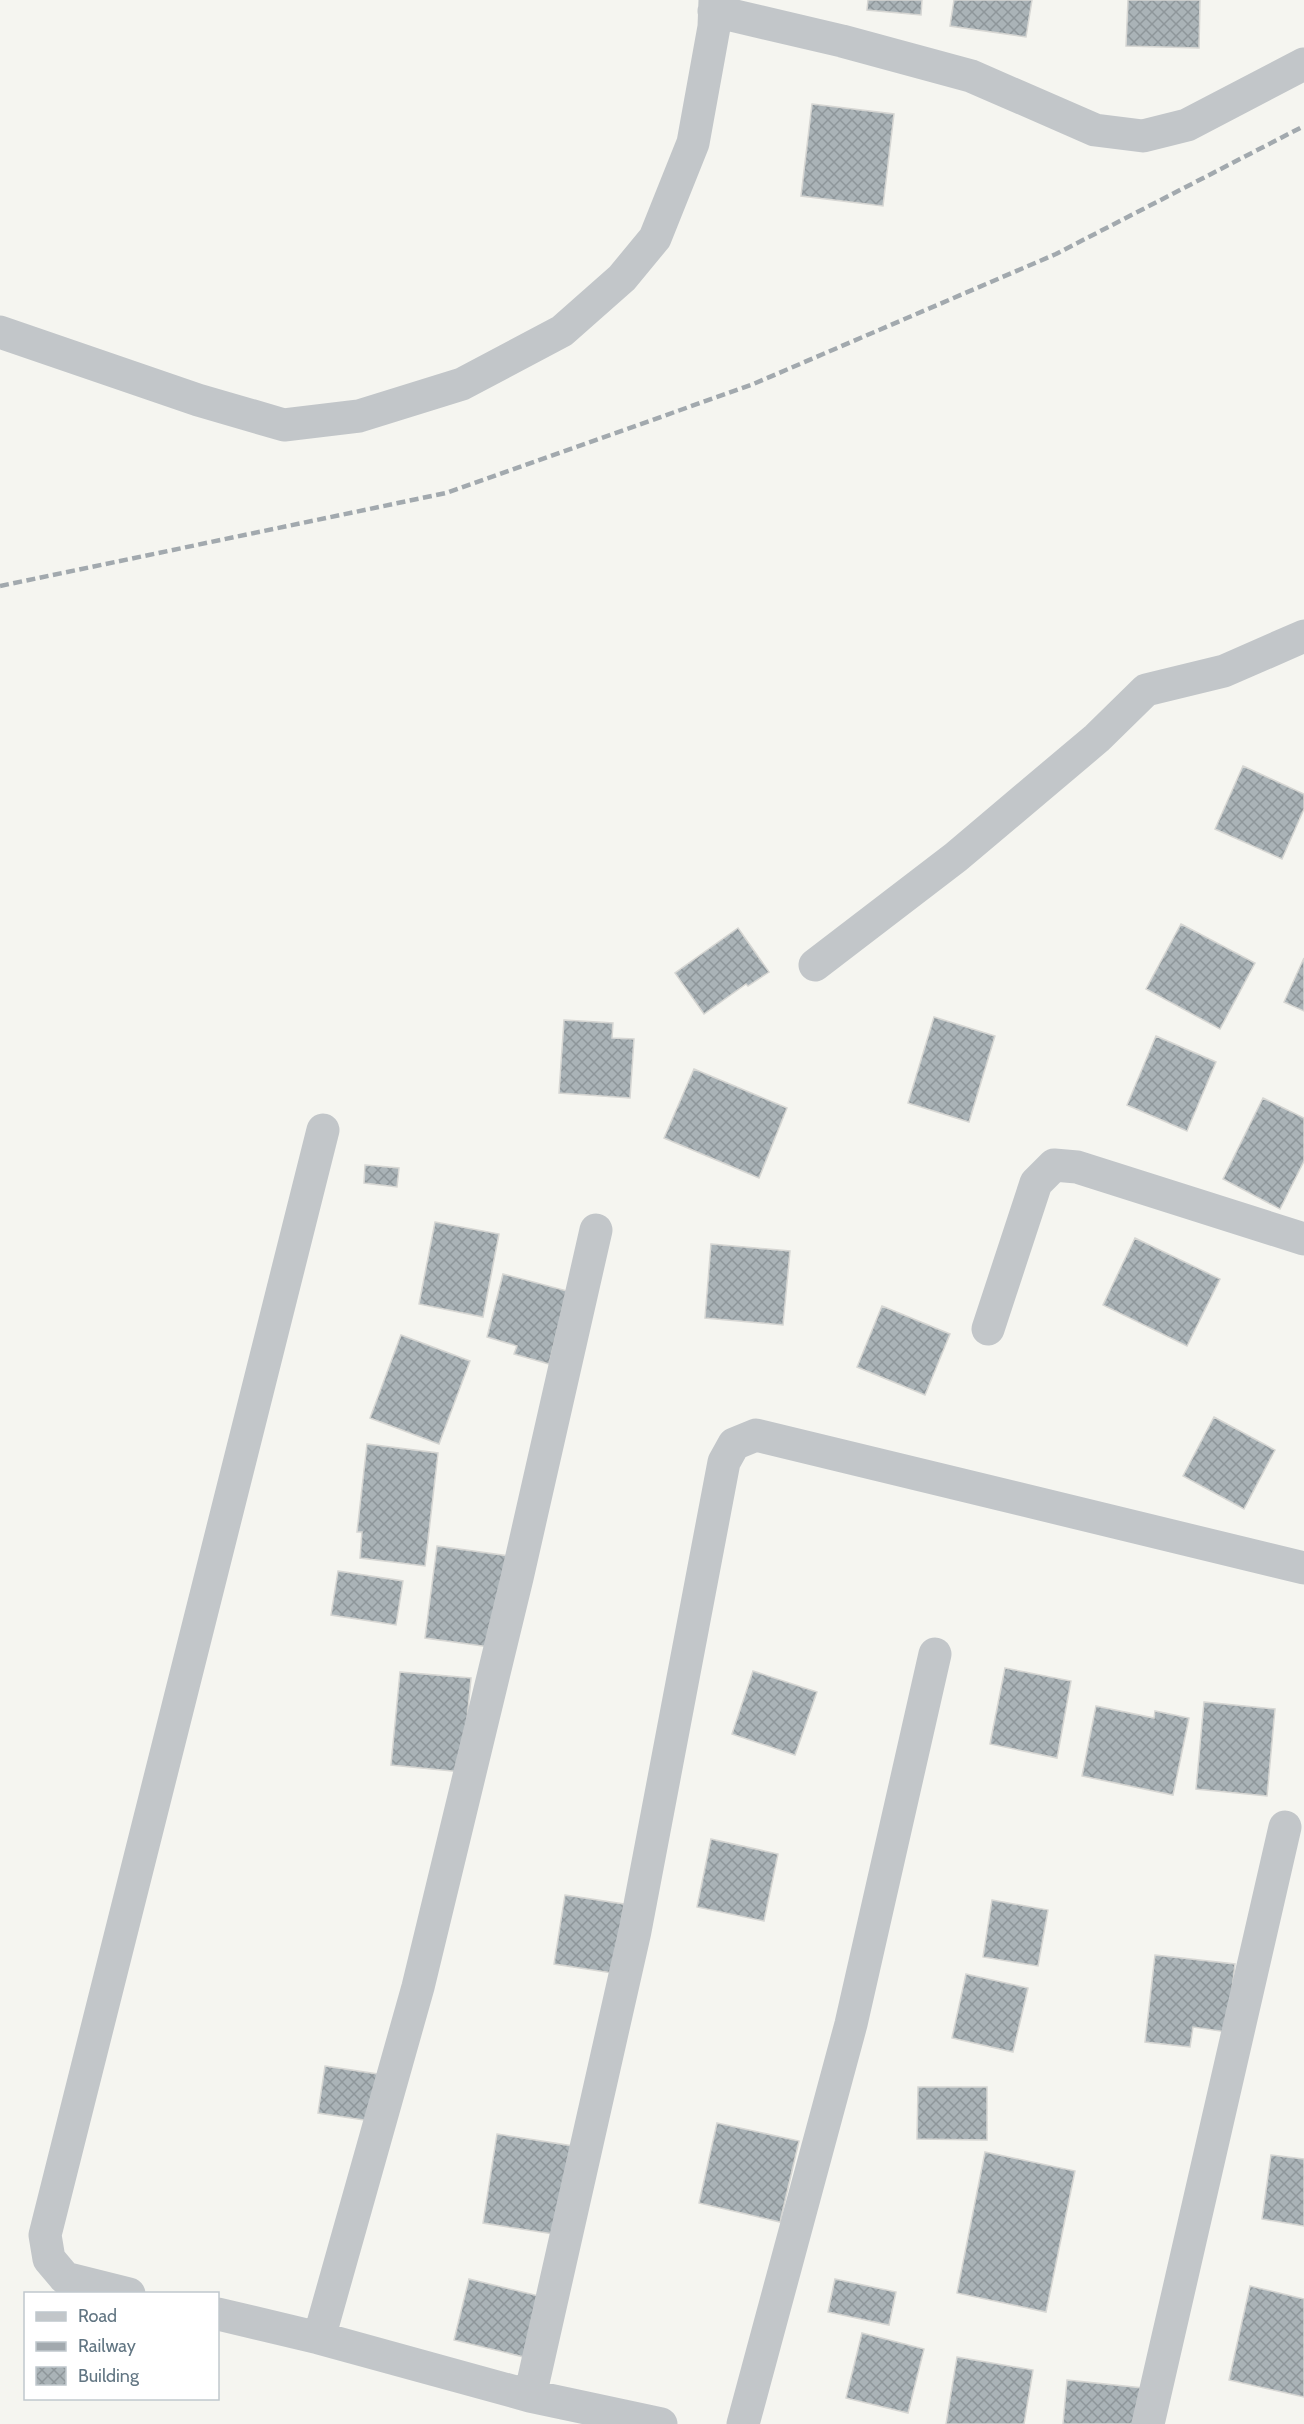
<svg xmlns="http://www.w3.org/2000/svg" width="1304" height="2424" font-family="Cabin,sans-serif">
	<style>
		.building { fill: url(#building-cross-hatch); stroke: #d6d6d3; stroke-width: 1.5 }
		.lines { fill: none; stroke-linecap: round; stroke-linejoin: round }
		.minor { stroke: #c2c6c9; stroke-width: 33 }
		.rail { stroke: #a2a9ae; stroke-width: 4.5; stroke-dasharray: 9 4.5; stroke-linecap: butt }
	</style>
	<defs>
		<pattern id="building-cross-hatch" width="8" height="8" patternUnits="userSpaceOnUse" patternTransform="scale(1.5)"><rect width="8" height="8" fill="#aab3b7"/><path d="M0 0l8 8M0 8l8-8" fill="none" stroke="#8e969a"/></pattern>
	</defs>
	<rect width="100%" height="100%" fill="#f5f5f0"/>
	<path class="building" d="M 868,0 L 922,0 L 921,15 L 867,10 Z
		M 954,0 L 1032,0 L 1026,37 L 950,26 Z
		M 1128,0 L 1200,0 L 1199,48 L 1126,46 Z
		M 812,104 L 894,114 L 883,206 L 801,196 Z
		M 1243,766 L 1304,794 L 1304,809 L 1282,859 L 1215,829 Z
		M 1181,924 L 1255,963 L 1220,1029 L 1146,989 Z
		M 738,928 L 769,972 L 748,986 L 746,984 L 704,1014 L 675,973 Z
		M 1304,958 L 1304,1011 L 1284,1002 Z
		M 934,1017 L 995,1036 L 969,1122 L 908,1103 Z
		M 564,1020 L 613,1023 L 612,1038 L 634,1039 L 630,1098 L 559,1093 Z
		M 1156,1036 L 1216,1062 L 1187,1131 L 1127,1105 Z
		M 694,1069 L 787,1108 L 759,1178 L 664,1138 Z
		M 1263,1098 L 1304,1118 L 1304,1161 L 1280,1209 L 1223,1179 Z
		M 365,1165 L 399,1168 L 397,1187 L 364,1183 Z
		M 435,1222 L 499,1234 L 483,1317 L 419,1304 Z
		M 1135,1238 L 1220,1279 L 1187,1346 L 1103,1305 Z
		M 711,1244 L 790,1251 L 783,1325 L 705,1318 Z
		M 503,1274 L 567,1291 L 549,1364 L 514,1354 L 517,1346 L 487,1337 Z
		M 882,1306 L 950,1334 L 925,1395 L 857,1367 Z
		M 401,1335 L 470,1361 L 439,1444 L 370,1418 Z
		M 1214,1417 L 1275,1450 L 1244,1509 L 1183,1476 Z
		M 367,1444 L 438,1453 L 425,1566 L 360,1558 L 362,1532 L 357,1532 Z
		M 437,1546 L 509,1556 L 497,1648 L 425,1638 Z
		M 338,1571 L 403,1581 L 396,1625 L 331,1615 Z
		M 1005,1668 L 1071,1681 L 1057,1758 L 990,1744 Z
		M 753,1671 L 817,1692 L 795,1755 L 732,1734 Z
		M 400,1672 L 471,1678 L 462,1772 L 391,1765 Z
		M 1204,1702 L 1275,1709 L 1267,1796 L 1196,1789 Z
		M 1096,1706 L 1154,1718 L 1155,1711 L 1189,1718 L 1173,1795 L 1082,1776 Z
		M 711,1839 L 778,1854 L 764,1921 L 697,1907 Z
		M 565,1895 L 630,1905 L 619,1974 L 554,1964 Z
		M 992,1900 L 1048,1910 L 1038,1966 L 983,1957 Z
		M 1155,1955 L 1235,1964 L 1227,2032 L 1193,2027 L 1190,2047 L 1145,2042 Z
		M 966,1974 L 1028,1988 L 1013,2052 L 952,2038 Z
		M 325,2066 L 384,2075 L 377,2122 L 318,2113 Z
		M 918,2087 L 987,2087 L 987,2140 L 917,2139 Z
		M 717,2123 L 799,2141 L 780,2222 L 699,2203 Z
		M 497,2134 L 573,2146 L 560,2235 L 483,2223 Z
		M 985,2152 L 1075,2171 L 1046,2312 L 957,2293 Z
		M 1271,2155 L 1304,2159 L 1304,2226 L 1262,2219 Z
		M 469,2279 L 539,2296 L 524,2357 L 454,2340 Z
		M 835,2279 L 896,2292 L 889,2325 L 828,2312 Z
		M 1250,2286 L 1304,2299 L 1304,2397 L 1229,2380 Z
		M 862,2333 L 924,2349 L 908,2413 L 846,2398 Z
		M 957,2357 L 1033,2370 L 1024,2424 L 946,2424 Z
		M 1067,2380 L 1143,2388 L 1139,2424 L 1063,2424 Z"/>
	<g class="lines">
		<path class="minor" d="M 714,11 L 842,41 L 971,76 L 1095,130 L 1143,136 L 1187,125 L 1304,64
			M 0,332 L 198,400 L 284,425 L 359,416 L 462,384 L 562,331 L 622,278 L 655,238 L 693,143 L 714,27 L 715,0
			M 815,965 L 956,857 L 1097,738 L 1146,690 L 1224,671 L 1304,636
			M 988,1329 L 1036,1183 L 1054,1165 L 1077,1167 L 1304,1239
			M 129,2294 L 65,2278 L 49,2259 L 45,2235 L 323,1130
			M 218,2314 L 319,2338 L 530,2396 L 661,2424
			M 319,2338 L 418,1987 L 517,1578 L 596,1230
			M 530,2396 L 635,1931 L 724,1462 L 734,1444 L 756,1435 L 1304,1568
			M 743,2424 L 851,2024 L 935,1654
			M 1148,2424 L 1285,1827"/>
		<path class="rail" d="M 0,586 L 446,493 L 751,385 L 1056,254 L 1304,126"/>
	</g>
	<rect x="24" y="2292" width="195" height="108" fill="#ffffff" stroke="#c0c8cd" stroke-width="1.5"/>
	<rect x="36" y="2312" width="30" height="9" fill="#c2c6c9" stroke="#c0c8cd" stroke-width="1.5"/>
	<text x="78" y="2322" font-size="18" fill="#627683">Road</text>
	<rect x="36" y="2342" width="30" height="9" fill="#a2a9ae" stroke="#c0c8cd" stroke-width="1.5"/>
	<text x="78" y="2352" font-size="18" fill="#627683">Railway</text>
	<rect x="36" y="2367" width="30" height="18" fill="url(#building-cross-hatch)" stroke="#c0c8cd" stroke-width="1.5"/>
	<text x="78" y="2382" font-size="18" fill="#627683">Building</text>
</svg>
